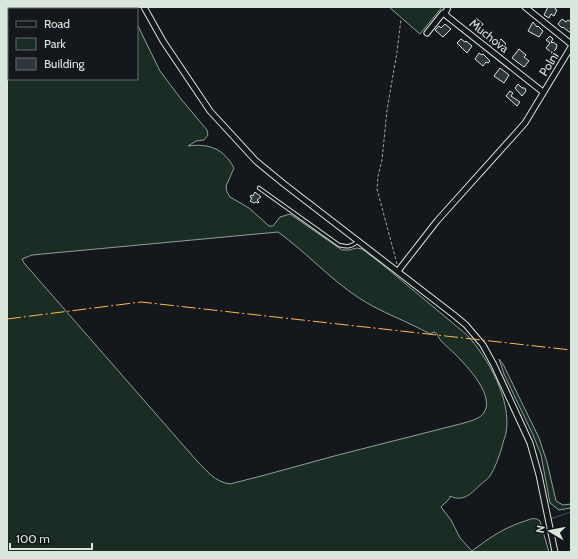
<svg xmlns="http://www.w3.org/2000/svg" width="578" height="559" font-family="Cabin,sans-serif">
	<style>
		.green { fill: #1a2d24; stroke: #939e99; fill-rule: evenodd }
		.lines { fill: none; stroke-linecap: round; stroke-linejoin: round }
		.stream { stroke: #2f3f4d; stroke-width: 1.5 }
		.building { fill: #2c363c; stroke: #d8e6dc }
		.lane-casing { stroke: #d8e6dc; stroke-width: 4.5 }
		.street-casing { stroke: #d8e6dc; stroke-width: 7 }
		.path { stroke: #9da8a2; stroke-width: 1; stroke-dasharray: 3 2; stroke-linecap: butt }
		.lane { stroke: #14181c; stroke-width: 2.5 }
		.street { stroke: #14181c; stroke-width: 5 }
		.power { stroke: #ffb74d; stroke-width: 1; stroke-dasharray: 14 3 2 3; stroke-linecap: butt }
		.labels { text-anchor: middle; stroke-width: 3; stroke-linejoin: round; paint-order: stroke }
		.street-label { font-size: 12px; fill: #d8e6dc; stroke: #14181c }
	</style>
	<rect width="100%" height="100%" fill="#14181c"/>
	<path class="green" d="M 7,7 L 24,7 L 25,9 L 9,9 L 9,79 L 137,79 L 137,24 L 160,71 L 181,99 L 207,130 L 208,135 L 204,140 L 196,141 L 188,146 C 209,143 224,149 234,168 L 226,186 L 227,192 L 230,197 L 249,208 L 269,226 L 273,226 L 280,217 L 290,214 L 342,250 L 349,250 L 357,248 L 362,249 L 383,265 L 467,335 C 488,358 512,400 506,433 C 505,437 503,442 502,447 C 499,457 495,468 490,476 C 487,480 482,483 479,486 C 470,495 462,502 450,496 L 450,498 L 441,507 L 451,520 L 460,538 L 472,551 C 489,538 502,529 522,522 C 529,520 534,516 540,521 L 549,552 L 7,552 ZM 278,232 C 306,252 330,279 359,298 C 382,313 407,321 430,334 L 434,332 L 437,334 C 440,342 448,347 455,354 C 466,365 497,397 483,414 C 479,419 470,421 464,423 L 338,455 L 265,475 L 230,484 C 215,482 207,471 197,461 L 24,263 L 22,259 L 32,255 Z
		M 389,7 L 442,7 L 420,34 Z
		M 499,359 L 503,364 L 539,438 L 547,462 L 556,501 L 563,505 L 571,504 L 571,508 L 559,510 L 550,503 L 541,455 L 533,435 L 504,374 Z"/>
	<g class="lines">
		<path class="stream" d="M 550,519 L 571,512"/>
	</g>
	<path class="building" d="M 548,7 L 556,7 L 555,9 L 557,10 L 554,16 L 551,14 L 549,18 L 544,15 Z
		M 476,18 L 483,24 L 479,30 L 471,25 Z
		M 562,19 L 566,22 L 568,20 L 571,22 L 571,32 L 569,32 L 563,27 L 562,28 L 558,24 Z
		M 533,22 L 537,27 L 538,26 L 543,31 L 539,37 L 528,31 Z
		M 445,24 L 451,29 L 443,37 L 435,30 L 439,26 L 441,28 Z
		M 550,36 L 553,39 L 551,42 L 552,43 L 553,42 L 557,45 L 556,49 L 552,53 L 546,48 L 550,43 L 546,40 Z
		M 461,39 L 465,42 L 466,41 L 472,46 L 467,53 L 457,43 Z
		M 501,39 L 506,44 L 502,49 L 496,45 Z
		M 519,49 L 526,55 L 524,57 L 529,61 L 524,67 L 512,58 Z
		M 479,53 L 482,55 L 483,54 L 490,61 L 488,63 L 486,62 L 483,66 L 475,59 Z
		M 500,68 L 509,75 L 504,83 L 494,76 Z
		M 518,84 L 522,88 L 525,88 L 526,91 L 522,96 L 515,88 Z
		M 510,91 L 513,93 L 511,96 L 520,102 L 517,106 L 506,96 Z
		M 255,192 L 261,197 L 257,200 L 259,202 L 258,203 L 256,202 L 254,203 L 250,201 L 252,198 L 250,197 L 251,195 L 253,196 Z"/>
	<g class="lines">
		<defs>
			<path id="lane" d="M 259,188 L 339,245 C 347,247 352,247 358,241"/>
			<path id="street" d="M 144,7 L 163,41 L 210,111 L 256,161 L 284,184 L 454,315 L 466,325 L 483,345 L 494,365 L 530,443 L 539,475 L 555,552
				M 525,7 L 571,44
				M 445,14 L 448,7
				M 427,33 L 443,13 L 543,92
				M 398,271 L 437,221 L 525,123 L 571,47"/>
		</defs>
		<use href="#lane" class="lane-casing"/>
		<use href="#street" class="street-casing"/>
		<path class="path" d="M 57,9 L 59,7
			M 7,44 L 9,43
			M 397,264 L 377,189 L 378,176 L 382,160 L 387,110 L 397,52 L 401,19"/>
		<use href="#lane" class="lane"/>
		<use href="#street" class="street"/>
		<path class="power" d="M 7,319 L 141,302 L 571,350"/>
	</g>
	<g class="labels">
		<g class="street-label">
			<text transform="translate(489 36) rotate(38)" y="4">Muchova</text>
			<text transform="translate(549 64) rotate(-58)" y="4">Polní</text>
		</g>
	</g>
	<rect width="578" height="559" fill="none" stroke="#d8e6dc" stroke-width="16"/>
	<rect x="8" y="8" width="130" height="72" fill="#14181c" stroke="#626a69"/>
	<rect x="16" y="21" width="20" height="6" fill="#14181c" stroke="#626a69"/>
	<text x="44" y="28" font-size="12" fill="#d8e6dc">Road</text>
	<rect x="16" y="38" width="20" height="12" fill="#1a2d24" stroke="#626a69"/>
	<text x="44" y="48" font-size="12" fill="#d8e6dc">Park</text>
	<rect x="16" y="58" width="20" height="12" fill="#2c363c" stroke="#626a69"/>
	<text x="44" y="68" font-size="12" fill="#d8e6dc">Building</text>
	<g transform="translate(550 531) rotate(280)" stroke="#14181c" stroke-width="3" paint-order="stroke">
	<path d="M0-3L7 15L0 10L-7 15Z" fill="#d8e6dc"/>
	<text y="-6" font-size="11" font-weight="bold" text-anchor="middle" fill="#d8e6dc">N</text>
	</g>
	<path d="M10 543v6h82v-6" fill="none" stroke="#d8e6dc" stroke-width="2"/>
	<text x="16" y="543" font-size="12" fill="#d8e6dc" stroke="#14181c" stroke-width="3" paint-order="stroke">100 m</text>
</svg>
